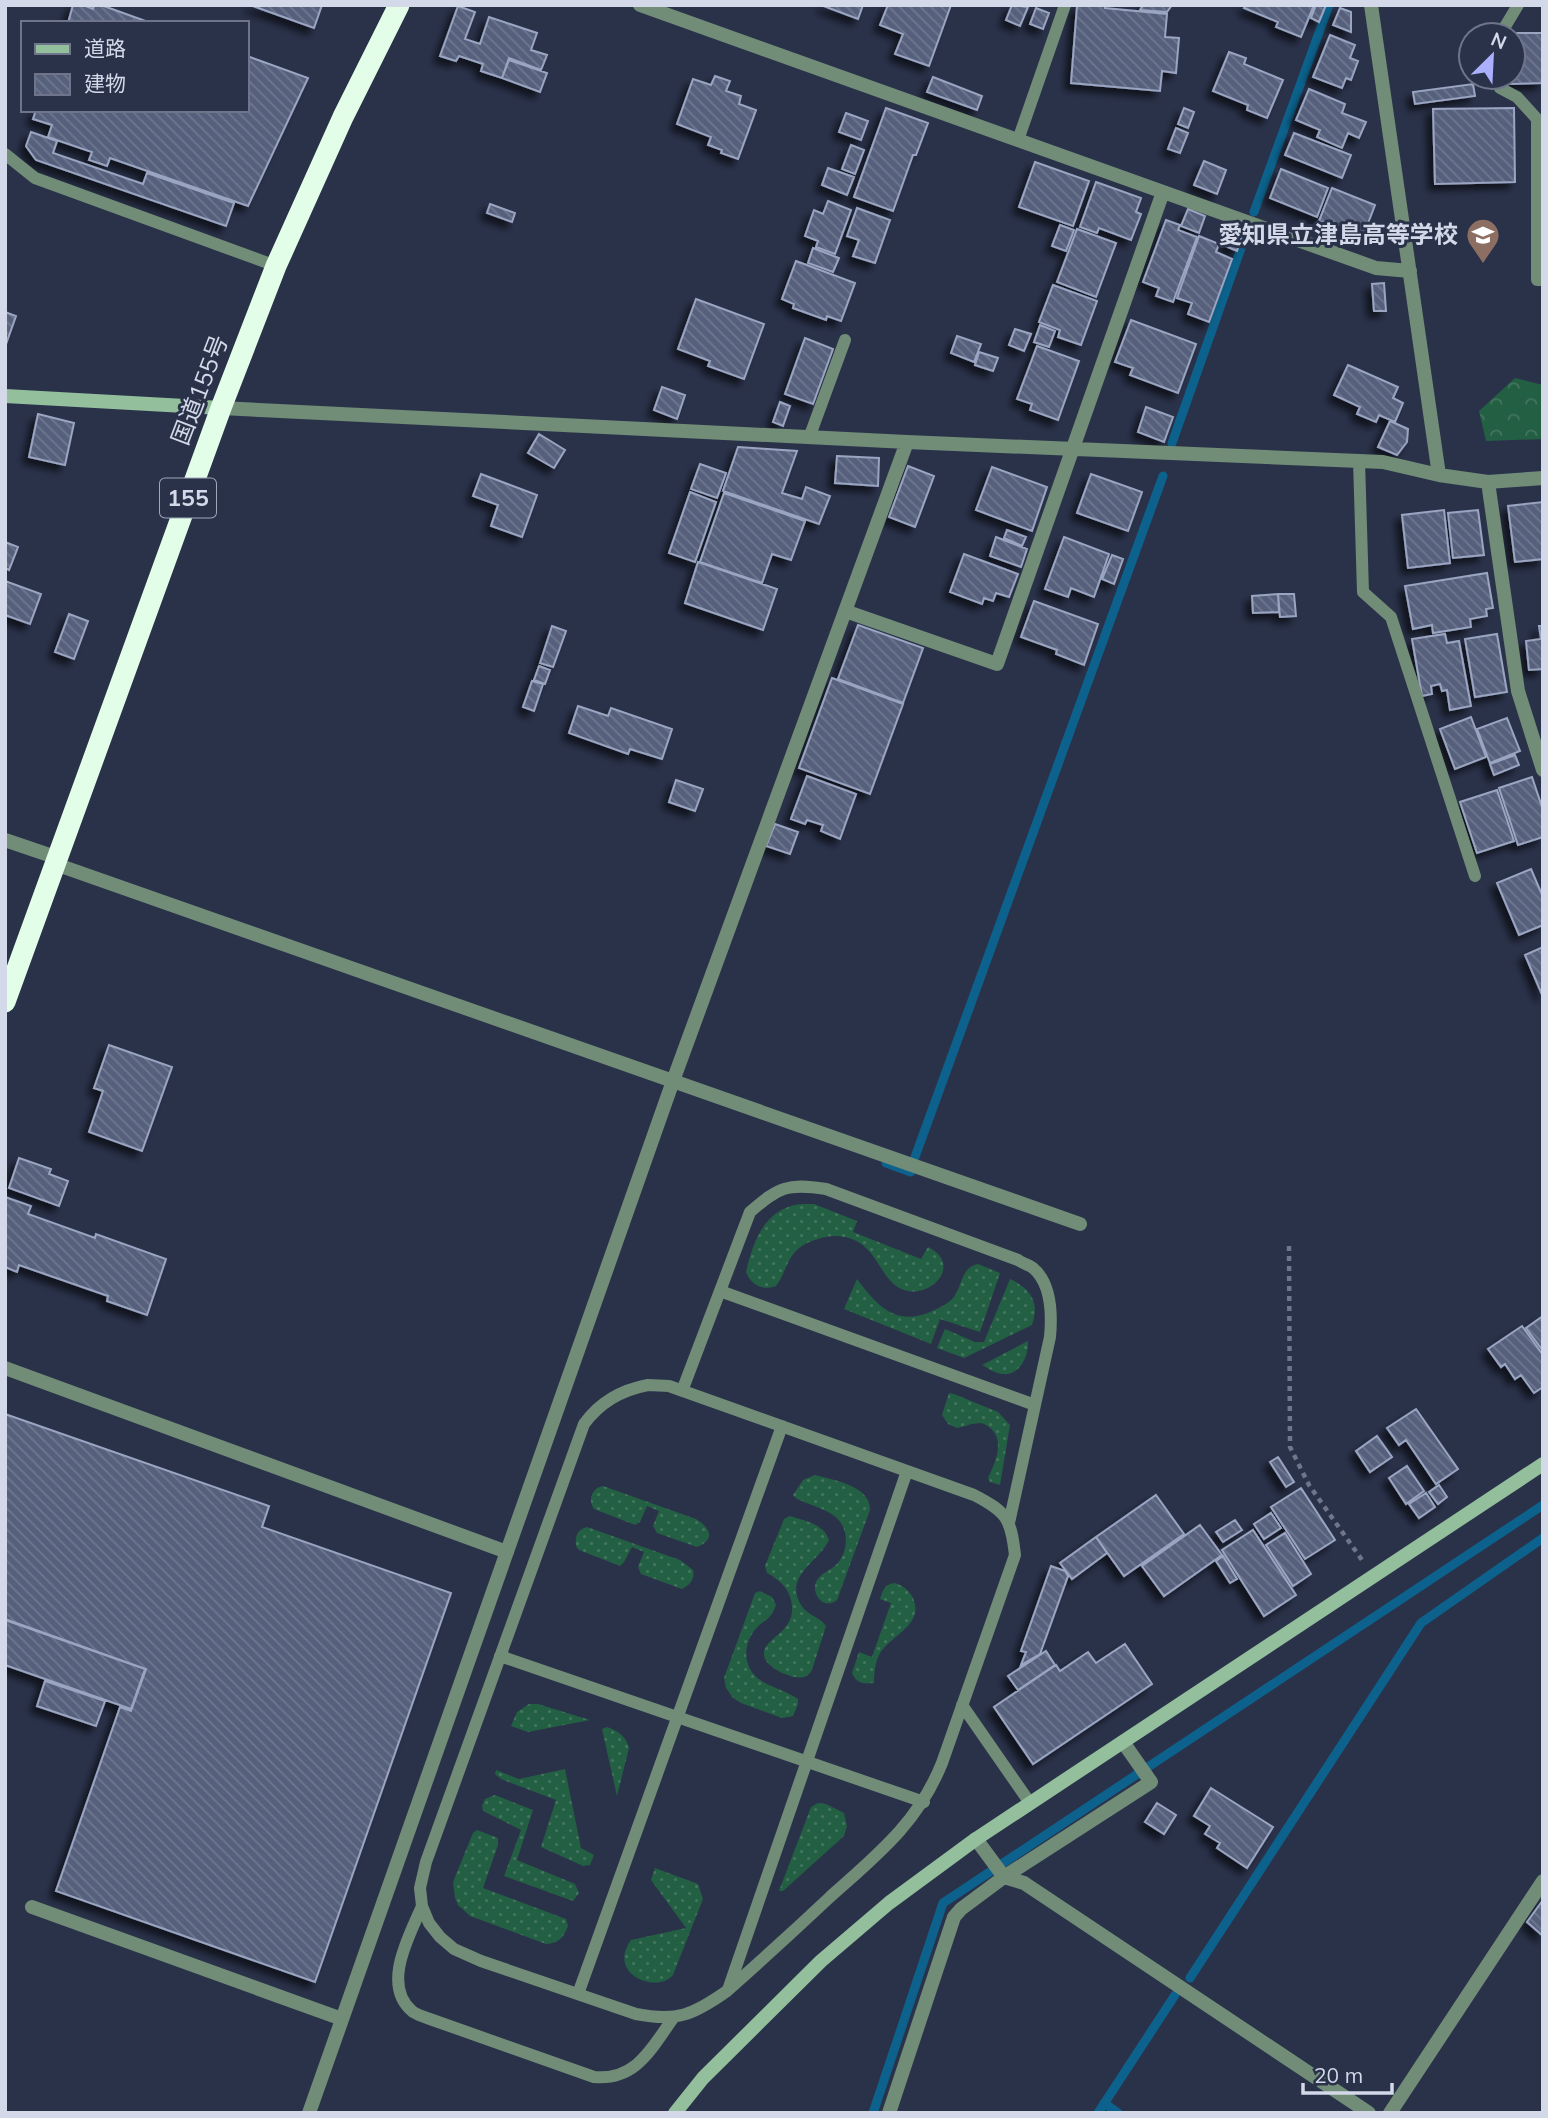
<svg xmlns="http://www.w3.org/2000/svg" width="1548" height="2118" font-family="Mulish,'Noto Sans JP',sans-serif">
	<style>
		.grass { fill: url(#grass-dots) }
		.forest { fill: url(#forest-crowns) }
		.lines { fill: none; stroke-linecap: round; stroke-linejoin: round }
		.stream { stroke: #0c628c; stroke-width: 9 }
		.building { fill: url(#building-back-hatch); stroke: #9aa5c2; stroke-width: 2; filter: url(#shadow) }
		.path { stroke: #6f768b; stroke-width: 4.5; stroke-dasharray: 5 5; stroke-linecap: butt }
		.lane { stroke: #718c77; stroke-width: 12 }
		.street { stroke: #718c77; stroke-width: 14 }
		.secondary { stroke: #93bf9c; stroke-width: 14 }
		.highway { stroke: #e3fee8; stroke-width: 21 }
		.labels { text-anchor: middle; stroke-width: 6; stroke-linejoin: round; paint-order: stroke }
		.shield { fill: #2a324a; stroke: #a0a7b9; stroke-width: 2 }
		.shield-label { font-size: 23px; font-weight: bold; fill: #d3d9e9 }
		.poi-label { font-size: 24px; font-weight: bold; fill: #d3d9e9; stroke: #2a324a; text-anchor: end }
		.street-label { font-size: 24px; fill: #d3d9e9; stroke: #2a324a }
	</style>
	<defs>
		<pattern id="grass-dots" width="8" height="8" patternUnits="userSpaceOnUse" patternTransform="scale(1.75)"><rect width="8" height="8" fill="#235f43"/><path d="M2 2h.1M6 6h.1" fill="none" stroke="#42755e" stroke-width="1.8" stroke-linecap="round"/></pattern>
		<pattern id="forest-crowns" width="20" height="18" patternUnits="userSpaceOnUse" patternTransform="scale(1.75)"><rect width="20" height="18" fill="#235f43"/><path d="M2 6a3 3 0 1 1 6 0M12 15a3 3 0 1 1 6 0" fill="none" stroke="#42755e"/></pattern>
		<pattern id="building-back-hatch" width="6" height="6" patternUnits="userSpaceOnUse" patternTransform="scale(1.75)"><rect width="6" height="6" fill="#57617c"/><path d="M-1 5l2 2M0 0l6 6M5-1l2 2" fill="none" stroke="#6e778f"/></pattern>
		<filter id="shadow"><feDropShadow dx="-6" dy="6" stdDeviation="3.5" flood-color="#0009"/></filter>
	</defs>
	<rect width="100%" height="100%" fill="#2a324a"/>
	<path class="grass" d="M 801,1204 L 814,1204 L 857,1221 L 853,1232 L 921,1259 L 928,1247 C 962,1264 933,1296 908,1291 C 876,1285 881,1235 833,1236 C 822,1237 807,1241 798,1249 C 787,1258 785,1275 776,1286 C 763,1291 751,1285 746,1272 C 753,1241 765,1208 801,1204 Z
		M 978,1264 L 1000,1273 L 980,1332 L 940,1319 L 931,1344 L 844,1309 L 857,1279 C 876,1304 895,1327 930,1312 C 937,1309 948,1304 953,1298 C 963,1286 960,1268 978,1264 Z
		M 1010,1279 C 1031,1289 1040,1302 1032,1325 L 964,1358 L 937,1348 L 945,1329 L 975,1342 L 984,1342 Z
		M 1028,1341 C 1029,1355 1020,1376 1003,1374 C 996,1374 988,1368 982,1365 Z
		M 949,1393 L 954,1394 L 998,1412 L 1010,1425 L 1000,1485 L 990,1482 L 988,1478 C 995,1463 1006,1440 989,1427 C 986,1425 983,1423 979,1423 C 972,1423 964,1427 957,1428 L 948,1424 L 942,1415 Z
		M 815,1475 C 834,1480 871,1486 870,1510 L 837,1600 C 825,1610 811,1596 816,1582 C 820,1573 830,1571 837,1564 C 849,1550 850,1527 833,1515 C 823,1508 808,1504 797,1499 L 793,1495 L 803,1480 Z
		M 603,1486 L 696,1519 C 709,1527 717,1539 697,1547 L 657,1533 L 653,1526 L 659,1511 L 647,1506 L 640,1522 L 635,1525 L 594,1509 C 589,1501 590,1494 597,1488 Z
		M 790,1516 C 805,1521 824,1524 829,1540 C 819,1562 783,1576 801,1605 C 807,1615 820,1617 826,1626 L 812,1670 C 809,1674 808,1676 804,1677 C 793,1680 765,1668 764,1655 C 762,1637 799,1633 791,1600 C 788,1587 778,1579 767,1573 L 765,1566 L 784,1519 Z
		M 587,1527 L 680,1560 L 693,1570 C 695,1579 690,1585 682,1589 L 641,1574 L 638,1567 L 644,1552 L 632,1547 L 624,1562 L 620,1566 L 579,1550 L 576,1546 C 575,1536 577,1530 587,1527 Z
		M 894,1583 C 903,1585 907,1589 912,1596 C 927,1625 889,1635 879,1655 C 875,1663 874,1674 874,1683 C 863,1684 857,1684 852,1673 L 859,1652 L 872,1657 L 891,1603 L 880,1599 C 883,1590 884,1585 894,1583 Z
		M 760,1591 L 772,1597 L 776,1605 C 770,1623 760,1620 752,1634 C 747,1642 745,1652 747,1661 C 753,1686 780,1686 798,1699 L 798,1704 L 793,1716 L 782,1718 L 741,1703 L 733,1698 L 726,1688 L 724,1678 L 755,1593 Z
		M 529,1704 L 538,1704 L 590,1720 L 528,1732 L 511,1726 L 517,1712 Z
		M 607,1727 C 618,1731 626,1736 629,1748 L 617,1796 L 602,1729 Z
		M 565,1769 L 581,1848 L 594,1855 L 590,1865 L 583,1866 L 541,1847 L 556,1800 L 501,1779 L 495,1774 L 496,1770 L 519,1779 Z
		M 495,1795 L 533,1810 L 517,1860 L 575,1884 L 579,1893 L 573,1901 L 504,1876 L 521,1830 L 483,1811 L 482,1806 L 485,1799 Z
		M 818,1803 L 826,1804 L 844,1813 L 847,1826 L 844,1836 L 783,1891 L 779,1891 L 811,1807 Z
		M 477,1830 L 498,1838 L 498,1845 L 483,1888 L 566,1919 L 568,1926 C 563,1938 559,1943 546,1944 L 470,1916 L 458,1905 L 455,1898 L 453,1882 L 473,1833 Z
		M 655,1868 L 698,1884 L 703,1899 L 673,1975 C 658,1994 606,1975 631,1940 L 686,1928 L 651,1880 Z"/>
	<path class="forest" d="M 1515,378 L 1543,385 L 1543,439 L 1486,441 L 1479,411 Z"/>
	<g class="lines">
		<path class="stream" d="M 1254,212 L 1329,5
			M 1172,443 L 1246,234
			M 915,1157 L 1163,476
			M 886,1163 L 911,1172
			M 1190,1978 L 1421,1623 L 1543,1538
			M 1104,2103 L 1118,2113
			M 873,2113 L 943,1903 L 1543,1505
			M 1098,2113 L 1175,1995"/>
	</g>
	<path class="building" d="M 73,5 L 83,5 L 93,9 L 94,5 L 101,5 L 151,23 L 68,23 Z
		M 250,5 L 322,5 L 314,28 Z
		M 821,5 L 863,5 L 858,19 Z
		M 888,5 L 951,5 L 929,66 L 895,54 L 903,34 L 880,25 Z
		M 1012,5 L 1028,7 L 1020,26 L 1006,20 Z
		M 1085,5 L 1105,5 L 1105,8 L 1167,14 L 1165,37 L 1179,38 L 1176,73 L 1162,71 L 1160,91 L 1071,83 L 1077,6 Z
		M 1143,5 L 1172,5 L 1167,12 L 1140,10 Z
		M 1246,5 L 1314,5 L 1301,37 L 1276,27 L 1278,22 L 1244,8 Z
		M 1316,5 L 1326,5 L 1319,22 L 1311,18 Z
		M 458,6 L 475,12 L 465,39 L 480,44 L 489,17 L 537,33 L 531,50 L 547,55 L 541,70 L 509,58 L 502,78 L 481,71 L 483,64 L 459,56 L 456,61 L 440,56 Z
		M 1036,8 L 1049,13 L 1043,29 L 1030,24 Z
		M 1340,8 L 1351,12 L 1351,32 L 1333,25 Z
		M 1509,33 L 1543,33 L 1543,83 L 1511,84 L 1511,77 L 1513,77 L 1513,35 Z
		M 1330,35 L 1355,45 L 1350,58 L 1358,61 L 1351,80 L 1346,78 L 1342,88 L 1313,77 Z
		M 1229,52 L 1246,58 L 1244,64 L 1283,80 L 1267,118 L 1247,110 L 1248,105 L 1213,91 Z
		M 247,56 L 308,78 L 248,206 L 110,158 L 107,166 L 89,160 L 92,152 L 48,137 L 52,125 L 33,119 L 36,110 L 247,110 Z
		M 509,60 L 547,73 L 540,92 L 502,78 Z
		M 715,76 L 730,81 L 726,91 L 741,96 L 739,104 L 756,110 L 738,159 L 721,153 L 722,150 L 708,145 L 711,137 L 677,124 L 693,79 L 711,85 Z
		M 933,77 L 982,96 L 977,110 L 927,92 Z
		M 1473,84 L 1475,96 L 1415,104 L 1413,92 Z
		M 1309,89 L 1345,104 L 1342,113 L 1366,122 L 1359,138 L 1348,133 L 1342,148 L 1317,137 L 1320,130 L 1296,120 Z
		M 886,108 L 928,123 L 916,155 L 913,155 L 893,211 L 854,197 Z
		M 1184,108 L 1194,112 L 1188,128 L 1178,124 Z
		M 1514,108 L 1515,182 L 1435,184 L 1433,109 Z
		M 846,113 L 868,121 L 861,140 L 839,132 Z
		M 1176,128 L 1188,133 L 1180,153 L 1168,149 Z
		M 31,132 L 57,141 L 53,153 L 143,184 L 147,173 L 234,203 L 226,226 L 36,160 L 26,146 Z
		M 1294,133 L 1351,155 L 1342,178 L 1285,155 Z
		M 851,145 L 864,150 L 855,174 L 842,169 Z
		M 1204,161 L 1226,170 L 1217,194 L 1194,185 Z
		M 1035,162 L 1089,181 L 1073,226 L 1019,207 Z
		M 828,168 L 854,177 L 847,195 L 822,185 Z
		M 1281,169 L 1328,188 L 1317,217 L 1270,198 Z
		M 1096,182 L 1141,198 L 1136,212 L 1141,214 L 1131,240 L 1099,228 L 1097,233 L 1080,227 Z
		M 1332,188 L 1375,205 L 1362,239 L 1319,221 Z
		M 828,201 L 851,210 L 835,254 L 816,247 L 818,241 L 805,236 L 814,210 L 823,214 Z
		M 490,204 L 515,213 L 512,222 L 487,213 Z
		M 857,208 L 890,220 L 875,263 L 853,256 L 859,240 L 847,236 Z
		M 1188,209 L 1205,216 L 1199,233 L 1181,226 Z
		M 1166,220 L 1180,225 L 1178,230 L 1197,237 L 1173,302 L 1156,296 L 1159,288 L 1143,282 Z
		M 1060,225 L 1074,230 L 1066,251 L 1052,246 Z
		M 1077,229 L 1116,243 L 1096,297 L 1057,282 Z
		M 1231,231 L 1242,235 L 1237,251 L 1225,246 Z
		M 1199,236 L 1219,244 L 1216,252 L 1232,259 L 1209,322 L 1188,314 L 1192,303 L 1177,298 Z
		M 813,248 L 839,258 L 833,272 L 808,263 Z
		M 796,261 L 855,283 L 841,321 L 827,316 L 826,320 L 793,308 L 794,304 L 782,299 Z
		M 1384,283 L 1386,311 L 1374,311 L 1372,284 Z
		M 1053,285 L 1097,301 L 1081,345 L 1058,337 L 1060,330 L 1039,322 Z
		M 696,299 L 764,324 L 744,379 L 708,366 L 710,361 L 678,349 Z
		M 5,312 L 16,316 L 5,347 Z
		M 1131,320 L 1196,344 L 1178,393 L 1130,375 L 1133,368 L 1115,362 Z
		M 1040,325 L 1055,331 L 1049,347 L 1034,342 Z
		M 1015,329 L 1031,334 L 1024,351 L 1009,345 Z
		M 957,336 L 981,344 L 974,362 L 951,353 Z
		M 805,338 L 833,349 L 813,404 L 785,394 Z
		M 1037,346 L 1079,361 L 1058,420 L 1030,410 L 1032,404 L 1017,399 Z
		M 979,352 L 998,358 L 993,371 L 975,365 Z
		M 1348,365 L 1398,387 L 1393,398 L 1403,403 L 1395,422 L 1379,415 L 1376,422 L 1357,414 L 1360,407 L 1334,395 Z
		M 662,387 L 685,395 L 677,419 L 654,410 Z
		M 780,402 L 790,406 L 783,426 L 773,422 Z
		M 1146,407 L 1173,417 L 1164,442 L 1138,432 Z
		M 38,414 L 74,423 L 65,465 L 29,457 Z
		M 1390,421 L 1408,429 L 1407,442 L 1397,455 L 1378,447 Z
		M 539,434 L 565,450 L 554,468 L 528,453 Z
		M 738,447 L 797,451 L 782,493 L 802,499 L 806,487 L 830,496 L 819,524 L 723,491 Z
		M 837,456 L 879,458 L 878,486 L 835,483 Z
		M 700,464 L 726,473 L 717,498 L 691,489 Z
		M 908,466 L 934,476 L 915,527 L 889,517 Z
		M 992,467 L 1047,487 L 1032,531 L 976,510 Z
		M 481,474 L 537,495 L 522,537 L 491,526 L 498,505 L 473,496 Z
		M 1091,474 L 1142,492 L 1128,531 L 1077,513 Z
		M 690,492 L 716,502 L 695,562 L 669,553 Z
		M 724,493 L 805,521 L 791,560 L 772,554 L 762,583 L 700,562 Z
		M 1543,502 L 1543,559 L 1515,562 L 1508,506 Z
		M 1444,510 L 1450,563 L 1408,568 L 1402,515 Z
		M 1478,510 L 1484,555 L 1453,558 L 1448,513 Z
		M 1007,530 L 1026,537 L 1022,546 L 1004,538 Z
		M 996,537 L 1027,549 L 1021,567 L 990,556 Z
		M 1064,537 L 1109,554 L 1094,597 L 1071,588 L 1068,597 L 1045,589 Z
		M 5,542 L 18,547 L 9,570 L 5,568 Z
		M 964,554 L 1018,574 L 1009,597 L 996,593 L 993,601 L 984,598 L 982,604 L 950,592 Z
		M 1112,555 L 1123,559 L 1114,584 L 1102,579 Z
		M 698,562 L 777,589 L 763,630 L 685,603 Z
		M 1487,573 L 1493,608 L 1486,609 L 1487,616 L 1470,619 L 1471,627 L 1433,633 L 1432,625 L 1413,629 L 1405,586 Z
		M 5,581 L 41,594 L 30,624 L 5,615 Z
		M 1278,594 L 1294,594 L 1296,616 L 1280,617 Z
		M 1278,594 L 1279,612 L 1253,613 L 1252,596 Z
		M 1034,601 L 1098,624 L 1084,665 L 1056,654 L 1057,650 L 1021,637 Z
		M 69,614 L 88,621 L 74,659 L 55,652 Z
		M 858,625 L 923,648 L 903,703 L 838,679 Z
		M 552,626 L 566,631 L 553,667 L 540,663 Z
		M 1539,626 L 1543,626 L 1543,669 L 1529,670 L 1526,641 L 1541,639 Z
		M 1445,634 L 1447,643 L 1459,641 L 1471,706 L 1450,710 L 1447,690 L 1442,691 L 1440,684 L 1431,686 L 1432,694 L 1422,696 L 1412,639 Z
		M 1497,634 L 1507,692 L 1475,697 L 1465,639 Z
		M 539,666 L 550,670 L 545,684 L 534,680 Z
		M 832,678 L 903,704 L 870,794 L 799,768 Z
		M 532,681 L 543,684 L 534,711 L 523,707 Z
		M 578,706 L 608,716 L 611,708 L 672,729 L 662,759 L 630,749 L 628,754 L 569,733 Z
		M 1471,717 L 1486,757 L 1455,769 L 1440,729 Z
		M 1507,718 L 1520,751 L 1490,763 L 1477,729 Z
		M 1515,755 L 1519,765 L 1494,775 L 1490,764 Z
		M 807,776 L 856,794 L 840,839 L 821,831 L 823,825 L 807,820 L 805,824 L 791,819 Z
		M 1532,777 L 1543,810 L 1543,837 L 1518,845 L 1499,788 Z
		M 676,780 L 703,789 L 695,811 L 669,802 Z
		M 1497,790 L 1514,841 L 1477,853 L 1460,802 Z
		M 775,824 L 798,832 L 790,854 L 766,846 Z
		M 1531,869 L 1543,897 L 1543,925 L 1519,935 L 1497,883 Z
		M 1543,947 L 1543,997 L 1525,955 Z
		M 109,1045 L 172,1067 L 142,1151 L 89,1132 L 103,1091 L 94,1088 Z
		M 19,1158 L 51,1169 L 49,1174 L 68,1181 L 59,1206 L 9,1188 Z
		M 5,1197 L 31,1206 L 28,1214 L 95,1238 L 96,1234 L 166,1259 L 147,1315 L 107,1301 L 108,1296 L 19,1265 L 17,1272 L 5,1267 Z
		M 1543,1316 L 1543,1351 L 1526,1328 Z
		M 1522,1326 L 1543,1355 L 1543,1387 L 1534,1393 L 1521,1375 L 1515,1379 L 1505,1364 L 1501,1367 L 1488,1349 Z
		M 1416,1409 L 1458,1469 L 1436,1484 L 1406,1440 L 1399,1445 L 1387,1428 Z
		M 5,1414 L 269,1506 L 262,1527 L 451,1593 L 315,1982 L 56,1891 L 120,1707 L 131,1711 L 146,1669 L 5,1619 Z
		M 1377,1436 L 1392,1457 L 1370,1472 L 1356,1451 Z
		M 1278,1457 L 1294,1482 L 1286,1487 L 1270,1462 Z
		M 1407,1466 L 1424,1491 L 1406,1504 L 1389,1478 Z
		M 1439,1485 L 1447,1497 L 1438,1504 L 1429,1492 Z
		M 1301,1488 L 1335,1540 L 1305,1559 L 1271,1507 Z
		M 1426,1493 L 1435,1507 L 1419,1518 L 1409,1504 Z
		M 1156,1495 L 1184,1534 L 1124,1576 L 1096,1537 Z
		M 1271,1513 L 1281,1528 L 1264,1539 L 1254,1524 Z
		M 1235,1520 L 1242,1530 L 1223,1542 L 1216,1532 Z
		M 1200,1525 L 1222,1555 L 1164,1596 L 1142,1566 Z
		M 1253,1530 L 1296,1595 L 1264,1616 L 1222,1550 Z
		M 1285,1533 L 1311,1574 L 1293,1586 L 1266,1545 Z
		M 1096,1537 L 1107,1553 L 1072,1579 L 1060,1563 Z
		M 1223,1556 L 1237,1579 L 1230,1583 L 1216,1561 Z
		M 1051,1566 L 1065,1571 L 1068,1576 L 1040,1654 L 1021,1665 L 1026,1652 L 1021,1651 Z
		M 5,1620 L 145,1669 L 131,1709 L 5,1665 Z
		M 1125,1644 L 1152,1684 L 1033,1764 L 994,1707 L 1056,1665 L 1060,1671 L 1088,1652 L 1096,1663 Z
		M 1046,1651 L 1055,1665 L 1018,1690 L 1008,1676 Z
		M 45,1681 L 105,1701 L 96,1726 L 37,1706 Z
		M 1211,1788 L 1273,1827 L 1247,1868 L 1217,1848 L 1220,1843 L 1205,1834 L 1210,1826 L 1194,1816 Z
		M 1157,1803 L 1176,1815 L 1164,1834 L 1145,1822 Z
		M 1543,1900 L 1543,1936 L 1527,1922 Z"/>
	<g class="lines">
		<path class="path" d="M 1289,1246 L 1290,1447 L 1309,1485 L 1362,1560"/>
		<path class="lane" d="M 1500,35 L 1518,5
			M 1500,77 L 1500,88 L 1517,97 L 1537,119 L 1537,280 L 1543,280
			M 1018,140 L 1065,5
			M 5,154 L 35,178 L 276,266
			M 809,438 L 845,340
			M 1359,461 L 1363,592 L 1391,617 L 1475,876
			M 720,1291 L 1035,1405
			M 648,1385 L 669,1386 L 974,1495 C 1007,1512 1011,1519 1015,1555 L 942,1763 C 918,1823 877,1855 830,1897 C 796,1929 762,1960 727,1991 C 693,2015 677,2022 636,2014 L 481,1961 L 454,1949 L 440,1937 L 429,1923 L 422,1906 L 420,1888 L 426,1862 L 584,1424 C 600,1402 621,1390 648,1385 Z
			M 682,1391 L 750,1212 C 779,1187 787,1183 826,1189 L 1018,1260 C 1022,1263 1029,1265 1033,1268 C 1052,1284 1052,1315 1050,1337 L 1009,1523
			M 500,1656 L 924,1802
			M 962,1705 L 1030,1803
			M 422,1906 C 410,1935 381,1984 412,2011 C 415,2014 422,2016 427,2018 L 594,2077 C 637,2081 652,2047 674,2017
			M 728,1990 L 907,1471
			M 578,1994 L 782,1426"/>
		<path class="street" d="M 640,5 L 1376,268 L 1410,271
			M 1371,5 L 1439,475
			M 221,408 L 907,442 L 1383,462 L 1439,475 L 1488,482 L 1543,478
			M 1488,482 L 1518,691 L 1543,770
			M 845,611 L 997,664 L 1163,192
			M 5,840 L 58,858
			M 55,864 L 1080,1224
			M 5,1368 L 507,1552
			M 976,1839 L 1004,1877 L 1024,1883 L 1369,2113
			M 32,1907 L 342,2019
			M 309,2113 L 673,1081 L 907,442
			M 889,2113 L 954,1917 L 961,1909 L 1004,1877 L 1151,1782 L 1123,1742
			M 1390,2113 L 1543,1881"/>
		<path class="secondary" d="M 5,396 L 221,408
			M 675,2113 L 703,2078 L 821,1961 L 889,1903 L 976,1839 L 1543,1464"/>
		<path class="highway" d="M 5,1002 L 221,408 L 276,266 L 343,117 L 399,5"/>
	</g>
	<defs>
		<symbol id="school-pin" viewBox="-11 -11 22 30"><path d="M0 17L-7.5 6A9.5 9.5 0 1 1 7.5 6Z" fill="#8d6e63" stroke="#2a324a"/><path d="M0-5L7-2L0 1L-7-2ZM-4 1L0 2.5L4 1V4Q0 6-4 4Z" fill="#fff"/></symbol>
	</defs>
	<g fill-rule="evenodd">
		<use href="#school-pin" x="1464" y="216" width="38" height="52"/>
	</g>
	<g class="labels">
		<rect class="shield" x="160" y="478.5" width="56" height="39" rx="5"/>
		<g class="shield-label">
			<text x="188" y="506">155</text>
		</g>
		<g class="poi-label">
			<text x="1458" y="243">愛知県立津島高等学校</text>
		</g>
		<g class="street-label">
			<text transform="translate(200 390) rotate(-69)" y="8">国道155号</text>
		</g>
	</g>
	<rect width="1548" height="2118" fill="none" stroke="#d3d9e9" stroke-width="14"/>
	<rect x="21" y="21" width="228" height="91" fill="#2a324a" stroke="#6e758a" stroke-width="2"/>
	<rect x="35" y="44" width="35" height="10" fill="#93bf9c" stroke="#6e758a" stroke-width="2"/>
	<text x="84" y="56" font-size="21" fill="#d3d9e9">道路</text>
	<rect x="35" y="74" width="35" height="21" fill="url(#building-back-hatch)" stroke="#6e758a" stroke-width="2"/>
	<text x="84" y="91" font-size="21" fill="#d3d9e9">建物</text>
	<g transform="translate(1492 56) rotate(24)"><circle r="33" fill="#2a324a" stroke="#6e758a" stroke-width="2"/>
	<path d="M0-5L12 26L0 18L-12 26Z" fill="#aab0fb"/>
	<text y="-10" font-size="19" font-weight="bold" text-anchor="middle" fill="#d3d9e9">N</text>
	</g>
	<path d="M1303 2083v10h89v-10" fill="none" stroke="#d3d9e9" stroke-width="3.5"/>
	<text x="1314" y="2083" font-size="21" fill="#d3d9e9" stroke="#2a324a" stroke-width="5" paint-order="stroke">20 m</text>
</svg>
